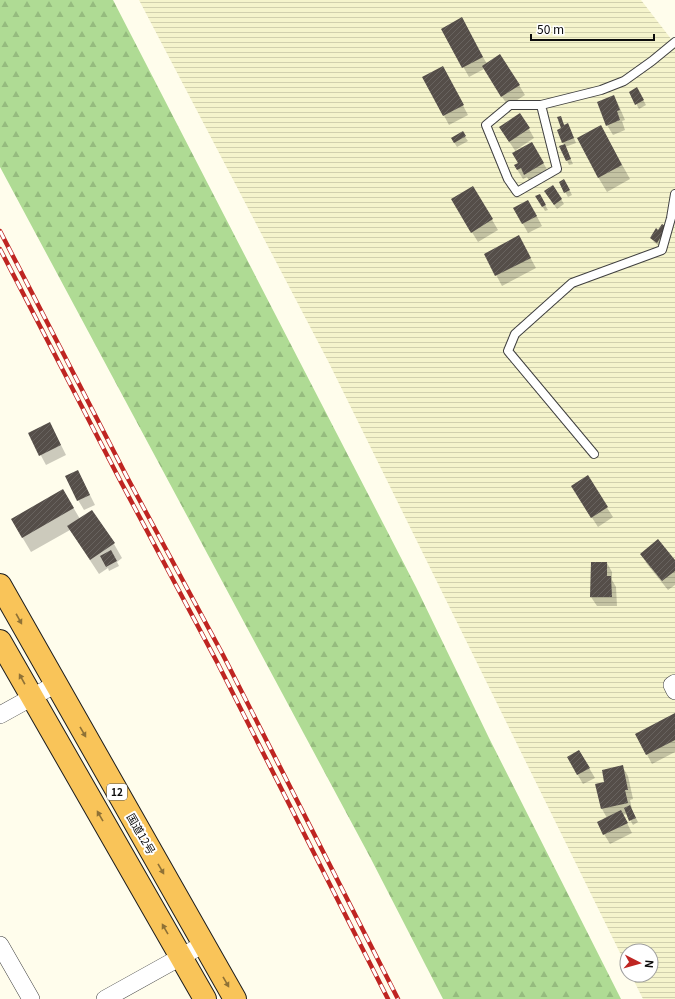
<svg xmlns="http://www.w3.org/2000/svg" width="675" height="999" font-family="Georgia,'Noto Sans JP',serif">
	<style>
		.farmland { fill: url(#farmland-rules) }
		.forest { fill: url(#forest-firs) }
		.shadow { fill: #0003 }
		.building { fill: url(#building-hatch) }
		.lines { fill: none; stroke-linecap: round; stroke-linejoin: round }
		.service-casing { stroke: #3f3f3f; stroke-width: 10 }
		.minor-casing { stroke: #3f3f3f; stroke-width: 18 }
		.trunk-casing { stroke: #1d1d1d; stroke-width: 24 }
		.service { stroke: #fff; stroke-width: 8 }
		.minor { stroke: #fff; stroke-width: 17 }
		.trunk { stroke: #f9c459; stroke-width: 22 }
		.rail-casing { stroke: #bf2522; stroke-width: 4.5 }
		.rail { stroke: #fff; stroke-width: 3; stroke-dasharray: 9; stroke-linecap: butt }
		.oneway { fill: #8e7136 }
		.labels { text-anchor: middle; stroke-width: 4; stroke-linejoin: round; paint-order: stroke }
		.shield { fill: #fff; stroke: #555; stroke-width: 1 }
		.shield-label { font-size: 10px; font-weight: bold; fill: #0c0c0c }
		.street-label { font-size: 11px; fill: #0c0c0c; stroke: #fff }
	</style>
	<defs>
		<pattern id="farmland-rules" width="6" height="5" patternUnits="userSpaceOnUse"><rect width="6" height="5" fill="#f5f4cc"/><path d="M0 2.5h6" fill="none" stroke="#d1d0ae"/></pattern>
		<pattern id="forest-firs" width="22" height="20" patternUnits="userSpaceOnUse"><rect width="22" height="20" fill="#afdb94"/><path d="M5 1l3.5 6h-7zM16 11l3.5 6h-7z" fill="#95bb7e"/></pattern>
		<pattern id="building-hatch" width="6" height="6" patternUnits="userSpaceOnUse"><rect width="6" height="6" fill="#554e49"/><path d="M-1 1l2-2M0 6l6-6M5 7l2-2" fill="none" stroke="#68635f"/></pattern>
	</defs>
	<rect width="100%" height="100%" fill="#fffdec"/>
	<path class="farmland" d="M 139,0 L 641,0 L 675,44 L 675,999 L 643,999 L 631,975 L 651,975 L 651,951 L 627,951 L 627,967 L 329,363 Z"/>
	<path class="forest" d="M 0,0 L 113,0 L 416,587 L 489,738 L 621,999 L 443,999 L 370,857 L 0,167 Z"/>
	<path class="shadow" d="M 461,19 L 487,64 L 519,85 L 525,95 L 508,106 L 484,69 L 469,77 L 442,29 Z
		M 448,77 L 468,115 L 449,125 L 424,78 Z
		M 637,89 L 646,105 L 639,109 L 630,92 Z
		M 614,96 L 619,106 L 625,120 L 622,121 L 625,130 L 613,135 L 607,125 Z
		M 560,117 L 565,126 L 568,124 L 576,143 L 565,147 L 573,164 L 569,165 L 561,147 L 564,145 L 558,130 L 562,128 Z
		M 529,129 L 534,138 L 516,150 L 517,152 L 532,143 L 549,173 L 531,184 L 527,177 L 523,179 L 515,166 L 519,163 L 516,152 L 506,137 Z
		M 462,133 L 468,141 L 457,147 L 452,139 Z
		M 609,141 L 630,179 L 607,192 L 598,177 Z
		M 560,182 L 567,185 L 572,195 L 568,197 Z
		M 553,186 L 564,204 L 557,209 L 548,196 Z
		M 473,187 L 498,230 L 478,242 L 452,200 Z
		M 539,195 L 548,210 L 545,211 L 537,196 Z
		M 514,208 L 534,211 L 542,226 L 528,233 Z
		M 667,228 L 660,247 L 654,242 L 651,238 L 658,231 Z
		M 524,246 L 536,268 L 502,286 L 485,254 Z
		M 50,423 L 66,455 L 46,465 L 29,433 Z
		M 587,477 L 613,517 L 598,527 L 578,496 Z
		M 83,481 L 95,505 L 84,510 L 78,500 Z
		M 63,490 L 80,519 L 114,544 L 122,558 L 117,562 L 119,566 L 109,571 L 108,568 L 99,574 L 70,530 L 31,552 L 12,520 Z
		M 641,554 L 675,562 L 675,585 L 668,590 L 647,564 Z
		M 607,563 L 612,572 L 612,580 L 616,587 L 617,606 L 597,606 L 591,597 Z
		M 675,715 L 675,752 L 652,764 L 636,734 Z
		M 579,751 L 595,778 L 583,784 L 568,758 Z
		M 622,766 L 628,776 L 633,799 L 630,800 L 632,810 L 638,822 L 633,825 L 627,814 L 623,815 L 632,833 L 610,844 L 604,834 L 607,818 L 602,809 L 606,782 Z"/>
	<path class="building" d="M 462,17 L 483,57 L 462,68 L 441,29 Z
		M 500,54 L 520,85 L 501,97 L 482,66 Z
		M 443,66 L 464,105 L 443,116 L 422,77 Z
		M 637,87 L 644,100 L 635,105 L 629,92 Z
		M 614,95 L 620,110 L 617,111 L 620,120 L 606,126 L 597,102 Z
		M 520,113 L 530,128 L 509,142 L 499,127 Z
		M 561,116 L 564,125 L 568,123 L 574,138 L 562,143 L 557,130 L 561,128 L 557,117 Z
		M 601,125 L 622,165 L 598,178 L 577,138 Z
		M 463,131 L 466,136 L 454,143 L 451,138 Z
		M 532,142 L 544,163 L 524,175 L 521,168 L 517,170 L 514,165 L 518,163 L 512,153 Z
		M 565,144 L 571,159 L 566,161 L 559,146 Z
		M 564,179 L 570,190 L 564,193 L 559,182 Z
		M 553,185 L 562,199 L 554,205 L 544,191 Z
		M 473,186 L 493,219 L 471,233 L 451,199 Z
		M 540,194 L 546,205 L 542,207 L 535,196 Z
		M 528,200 L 537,216 L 522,224 L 513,208 Z
		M 662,224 L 667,227 L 657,243 L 650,238 L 656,228 L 658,230 Z
		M 519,235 L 531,258 L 495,276 L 484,254 Z
		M 50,422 L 61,445 L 39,456 L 28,433 Z
		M 78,470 L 90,495 L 77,501 L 65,476 Z
		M 588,475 L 608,507 L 591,518 L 571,486 Z
		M 63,489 L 74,508 L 22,538 L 11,519 Z
		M 92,510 L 115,543 L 90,560 L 67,526 Z
		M 658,539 L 675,560 L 675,571 L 662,581 L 640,554 Z
		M 111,550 L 117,561 L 106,567 L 100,556 Z
		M 591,562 L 607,562 L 607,576 L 611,576 L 612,597 L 590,597 Z
		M 675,713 L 675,740 L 646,755 L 635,734 Z
		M 579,750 L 590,768 L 577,775 L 567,757 Z
		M 623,765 L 628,790 L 625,790 L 628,803 L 601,809 L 595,784 L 604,782 L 602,770 Z
		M 630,805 L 636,818 L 629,821 L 624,808 Z
		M 621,810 L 628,823 L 603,835 L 597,822 Z"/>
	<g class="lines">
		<defs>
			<path id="service" d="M 541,105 L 557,169 L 517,192 L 508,179 L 486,125 L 510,105 L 541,105 L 601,90 L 624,81 L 652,61 L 675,42
				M 594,454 L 508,351 L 515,334 L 572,283 L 662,250 L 671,218 L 675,194"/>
			<path id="minor" d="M 675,683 L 672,685 L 675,691
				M 0,715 L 56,684
				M 0,945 L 31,999
				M 105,999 L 204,944"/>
			<path id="trunk" d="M 0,585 L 235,999
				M 0,641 L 205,999"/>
		</defs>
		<use href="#service" class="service-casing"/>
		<use href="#minor" class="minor-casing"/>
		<use href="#trunk" class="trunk-casing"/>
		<use href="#service" class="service"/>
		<use href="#minor" class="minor"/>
		<use href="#trunk" class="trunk"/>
		<defs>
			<path id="rail" d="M 0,231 L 127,477 L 223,655 L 398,999
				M 0,249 L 122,484 L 217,662 L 388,999"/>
		</defs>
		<use href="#rail" class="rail-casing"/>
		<use href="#rail" class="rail"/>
	</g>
	<defs><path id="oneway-solid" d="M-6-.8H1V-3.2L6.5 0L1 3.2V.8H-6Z"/></defs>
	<g class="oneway">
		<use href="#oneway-solid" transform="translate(19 619) rotate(61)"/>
		<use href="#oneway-solid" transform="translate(22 679) rotate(-119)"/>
		<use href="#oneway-solid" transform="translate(83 732) rotate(60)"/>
		<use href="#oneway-solid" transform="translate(100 816) rotate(-120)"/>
		<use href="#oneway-solid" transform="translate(161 869) rotate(60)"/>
		<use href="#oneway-solid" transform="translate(165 929) rotate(-120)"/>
		<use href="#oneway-solid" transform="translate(226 982) rotate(60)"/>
	</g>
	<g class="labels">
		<rect class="shield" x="107" y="784" width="20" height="16" rx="3"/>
		<g class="shield-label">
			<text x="117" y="796">12</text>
		</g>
		<g class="street-label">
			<text transform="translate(141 834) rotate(60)" y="4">国道12号</text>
		</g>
	</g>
	<g transform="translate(639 963) rotate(96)"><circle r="19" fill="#ffffff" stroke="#9e9e9e"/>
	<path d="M0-3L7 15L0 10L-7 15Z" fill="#bf2522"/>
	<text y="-6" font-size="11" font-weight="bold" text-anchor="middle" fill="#0c0c0c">N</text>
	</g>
	<path d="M531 34v6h123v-6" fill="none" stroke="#0c0c0c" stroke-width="2"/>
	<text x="537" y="34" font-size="12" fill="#0c0c0c" stroke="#ffffff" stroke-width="3" paint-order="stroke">50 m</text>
</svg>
